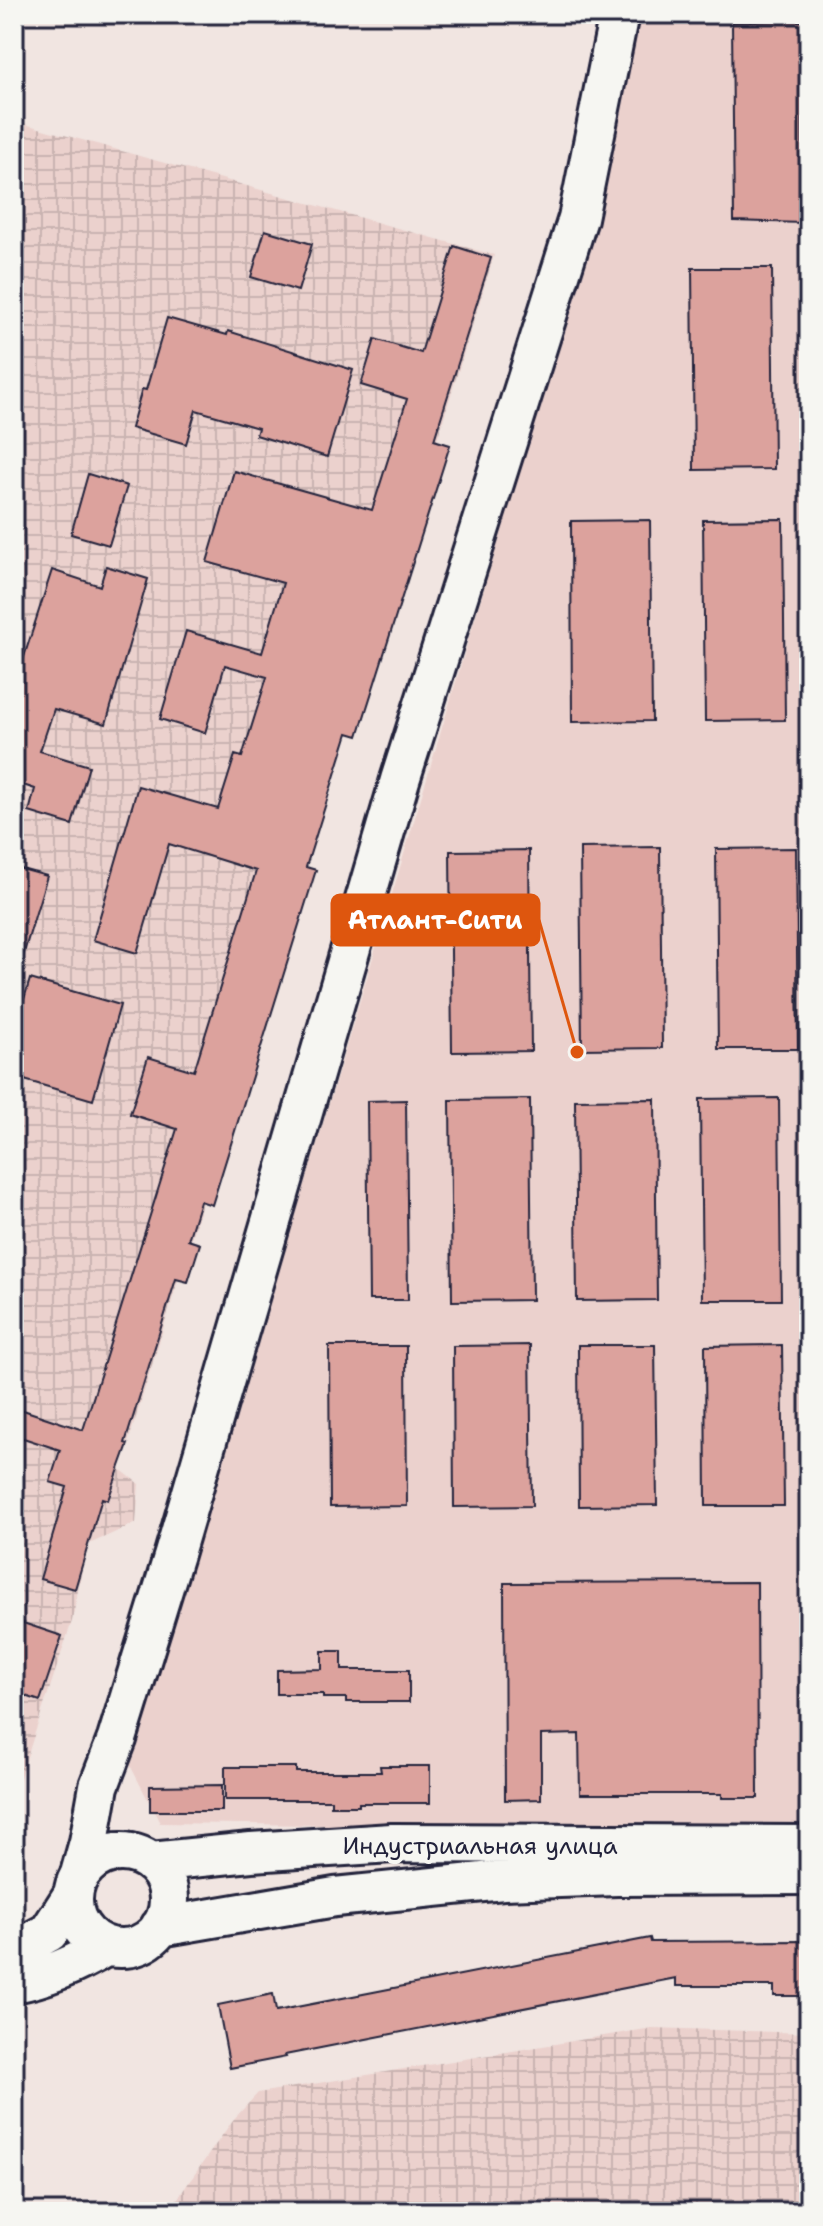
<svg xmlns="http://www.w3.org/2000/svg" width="823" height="2226" font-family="'Shantell Sans',sans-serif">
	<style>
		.built { fill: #ebd1cd }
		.industrial { fill: url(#industrial-grid) }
		.building { fill: #dca29d; stroke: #22223b; stroke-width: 2 }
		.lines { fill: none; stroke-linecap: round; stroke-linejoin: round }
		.tertiary-casing { stroke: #22223b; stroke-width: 44 }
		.tertiary { stroke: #f6f6f2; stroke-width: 38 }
		.labels { text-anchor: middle; stroke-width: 8; stroke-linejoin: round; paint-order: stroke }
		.street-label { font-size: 24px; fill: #22223b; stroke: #f6f6f2 }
		.leader { fill: none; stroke: #de560e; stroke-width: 3 }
		.callout-dot { fill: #de560e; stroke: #f6f6f2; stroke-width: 3 }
		.callout { fill: #de560e; stroke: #de560e; stroke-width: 3 }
		.callout-label { font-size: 26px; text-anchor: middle; font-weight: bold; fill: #fff }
	</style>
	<defs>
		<pattern id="industrial-grid" width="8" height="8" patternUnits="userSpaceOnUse" patternTransform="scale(2)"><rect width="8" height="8" fill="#ebd1cd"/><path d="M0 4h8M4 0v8" fill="none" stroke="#c9b3b1"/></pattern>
	</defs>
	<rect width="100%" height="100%" fill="#f1e5e1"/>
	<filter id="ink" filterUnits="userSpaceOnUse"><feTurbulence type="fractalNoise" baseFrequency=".0125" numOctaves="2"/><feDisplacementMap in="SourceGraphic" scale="16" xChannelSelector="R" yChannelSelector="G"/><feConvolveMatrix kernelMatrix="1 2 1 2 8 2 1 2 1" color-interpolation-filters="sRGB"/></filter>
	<g filter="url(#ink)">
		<path class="built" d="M 636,14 L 809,14 L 809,1827 L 546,1828 L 160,1823 L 130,1765 L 559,339 Z"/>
		<path class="industrial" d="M 14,121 L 494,255 L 120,1469 L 139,1484 L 136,1523 L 87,1545 L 72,1621 L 14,1796 Z
			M 652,2028 L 809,2033 L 809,2212 L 168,2212 L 233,2120 L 258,2093 Z"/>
		<path class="building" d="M 802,21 L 803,223 L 734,221 L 732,22 Z
			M 265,230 L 312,244 L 298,291 L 251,277 Z
			M 454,246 L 491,258 L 434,440 L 450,445 L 358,736 L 348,733 L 306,867 L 316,870 L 212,1205 L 200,1201 L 188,1240 L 200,1244 L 188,1282 L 176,1279 L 125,1443 L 128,1444 L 119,1469 L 108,1500 L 102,1498 L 75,1589 L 40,1579 L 67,1487 L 50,1482 L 60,1450 L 14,1435 L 14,1407 L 83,1430 L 177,1129 L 130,1114 L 148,1057 L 194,1071 L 256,871 L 169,844 L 137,953 L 93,940 L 138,786 L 218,809 L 235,755 L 242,757 L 267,677 L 225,665 L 205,733 L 160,719 L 186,631 L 262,653 L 283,583 L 207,562 L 234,471 L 372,510 L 407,399 L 361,385 L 375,339 L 421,353 Z
			M 692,268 L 772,268 L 774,469 L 694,470 Z
			M 167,318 L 227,335 L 228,331 L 353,370 L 327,457 L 256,435 L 258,428 L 196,410 L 186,444 L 131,428 L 142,389 L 146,390 Z
			M 88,474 L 127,486 L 109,545 L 71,534 Z
			M 783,519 L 785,720 L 705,721 L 703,520 Z
			M 650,520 L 652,721 L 572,722 L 571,521 Z
			M 106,566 L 148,579 L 106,724 L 54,709 L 40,751 L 89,766 L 72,825 L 29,812 L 35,789 L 14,782 L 14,688 L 52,570 L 100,586 Z
			M 660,847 L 662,1048 L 582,1049 L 580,848 Z
			M 796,848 L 798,1049 L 718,1049 L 716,849 Z
			M 529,850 L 531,1051 L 452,1052 L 450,851 Z
			M 14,867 L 47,876 L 19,969 L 14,968 Z
			M 30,979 L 120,1005 L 93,1100 L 14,1077 L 14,1033 Z
			M 779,1098 L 781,1300 L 702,1300 L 700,1099 Z
			M 530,1099 L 532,1300 L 452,1301 L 450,1100 Z
			M 655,1099 L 657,1300 L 577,1301 L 575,1100 Z
			M 406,1100 L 408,1300 L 369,1300 L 367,1101 Z
			M 530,1345 L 532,1506 L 454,1507 L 453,1346 Z
			M 578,1345 L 655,1345 L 657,1505 L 579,1506 Z
			M 782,1345 L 784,1506 L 706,1506 L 705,1346 Z
			M 329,1346 L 406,1346 L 407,1506 L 330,1507 Z
			M 757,1582 L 758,1798 L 722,1798 L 722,1794 L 580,1794 L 579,1734 L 541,1735 L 541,1799 L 505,1800 L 504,1583 Z
			M 14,1620 L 62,1636 L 40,1701 L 14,1692 Z
			M 322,1651 L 342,1651 L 342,1670 L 409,1670 L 409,1702 L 346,1702 L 346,1698 L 323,1698 L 323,1694 L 277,1694 L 277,1670 L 322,1669 Z
			M 380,1766 L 430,1766 L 430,1803 L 359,1803 L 359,1806 L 331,1806 L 331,1800 L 225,1800 L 225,1767 L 296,1767 L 296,1772 L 381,1772 Z
			M 222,1785 L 222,1811 L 150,1811 L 150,1786 Z
			M 650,1938 L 651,1942 L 809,1941 L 809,1996 L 774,1996 L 774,1986 L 676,1986 L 676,1978 L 285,2055 L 286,2057 L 230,2068 L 218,2005 L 273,1994 L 276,2011 Z"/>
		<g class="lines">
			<defs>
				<path id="tertiary" d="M73 1900a48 48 0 1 1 96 0a48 48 0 1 1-96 0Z
					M 151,1862 L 251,1852 L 392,1843 L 809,1845
					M 80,1874 L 89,1842 L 99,1786 L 117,1739 L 174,1554 L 400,780 L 578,218 L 619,14
					M 160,1927 L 335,1897 L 503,1880 L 617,1876 L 809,1875
					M 14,1951 L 49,1932 L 72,1896
					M 14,1983 C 48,1977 77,1964 107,1946"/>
			</defs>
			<use href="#tertiary" class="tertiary-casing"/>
			<use href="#tertiary" class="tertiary"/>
		</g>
	</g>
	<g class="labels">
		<g class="street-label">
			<text x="480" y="1854">Индустриальная улица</text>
		</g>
	</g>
	<path class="leader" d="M577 1052L539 920"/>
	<circle class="callout-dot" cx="577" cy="1052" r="8"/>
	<rect class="callout" x="332" y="895" width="207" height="50" rx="8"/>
	<g class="callout-label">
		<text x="435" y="929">Атлант-Сити</text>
	</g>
	<rect width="823" height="2226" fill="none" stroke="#f6f6f2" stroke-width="48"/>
	<rect x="24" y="24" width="775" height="2178" fill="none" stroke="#22223b" stroke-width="3" filter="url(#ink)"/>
</svg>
